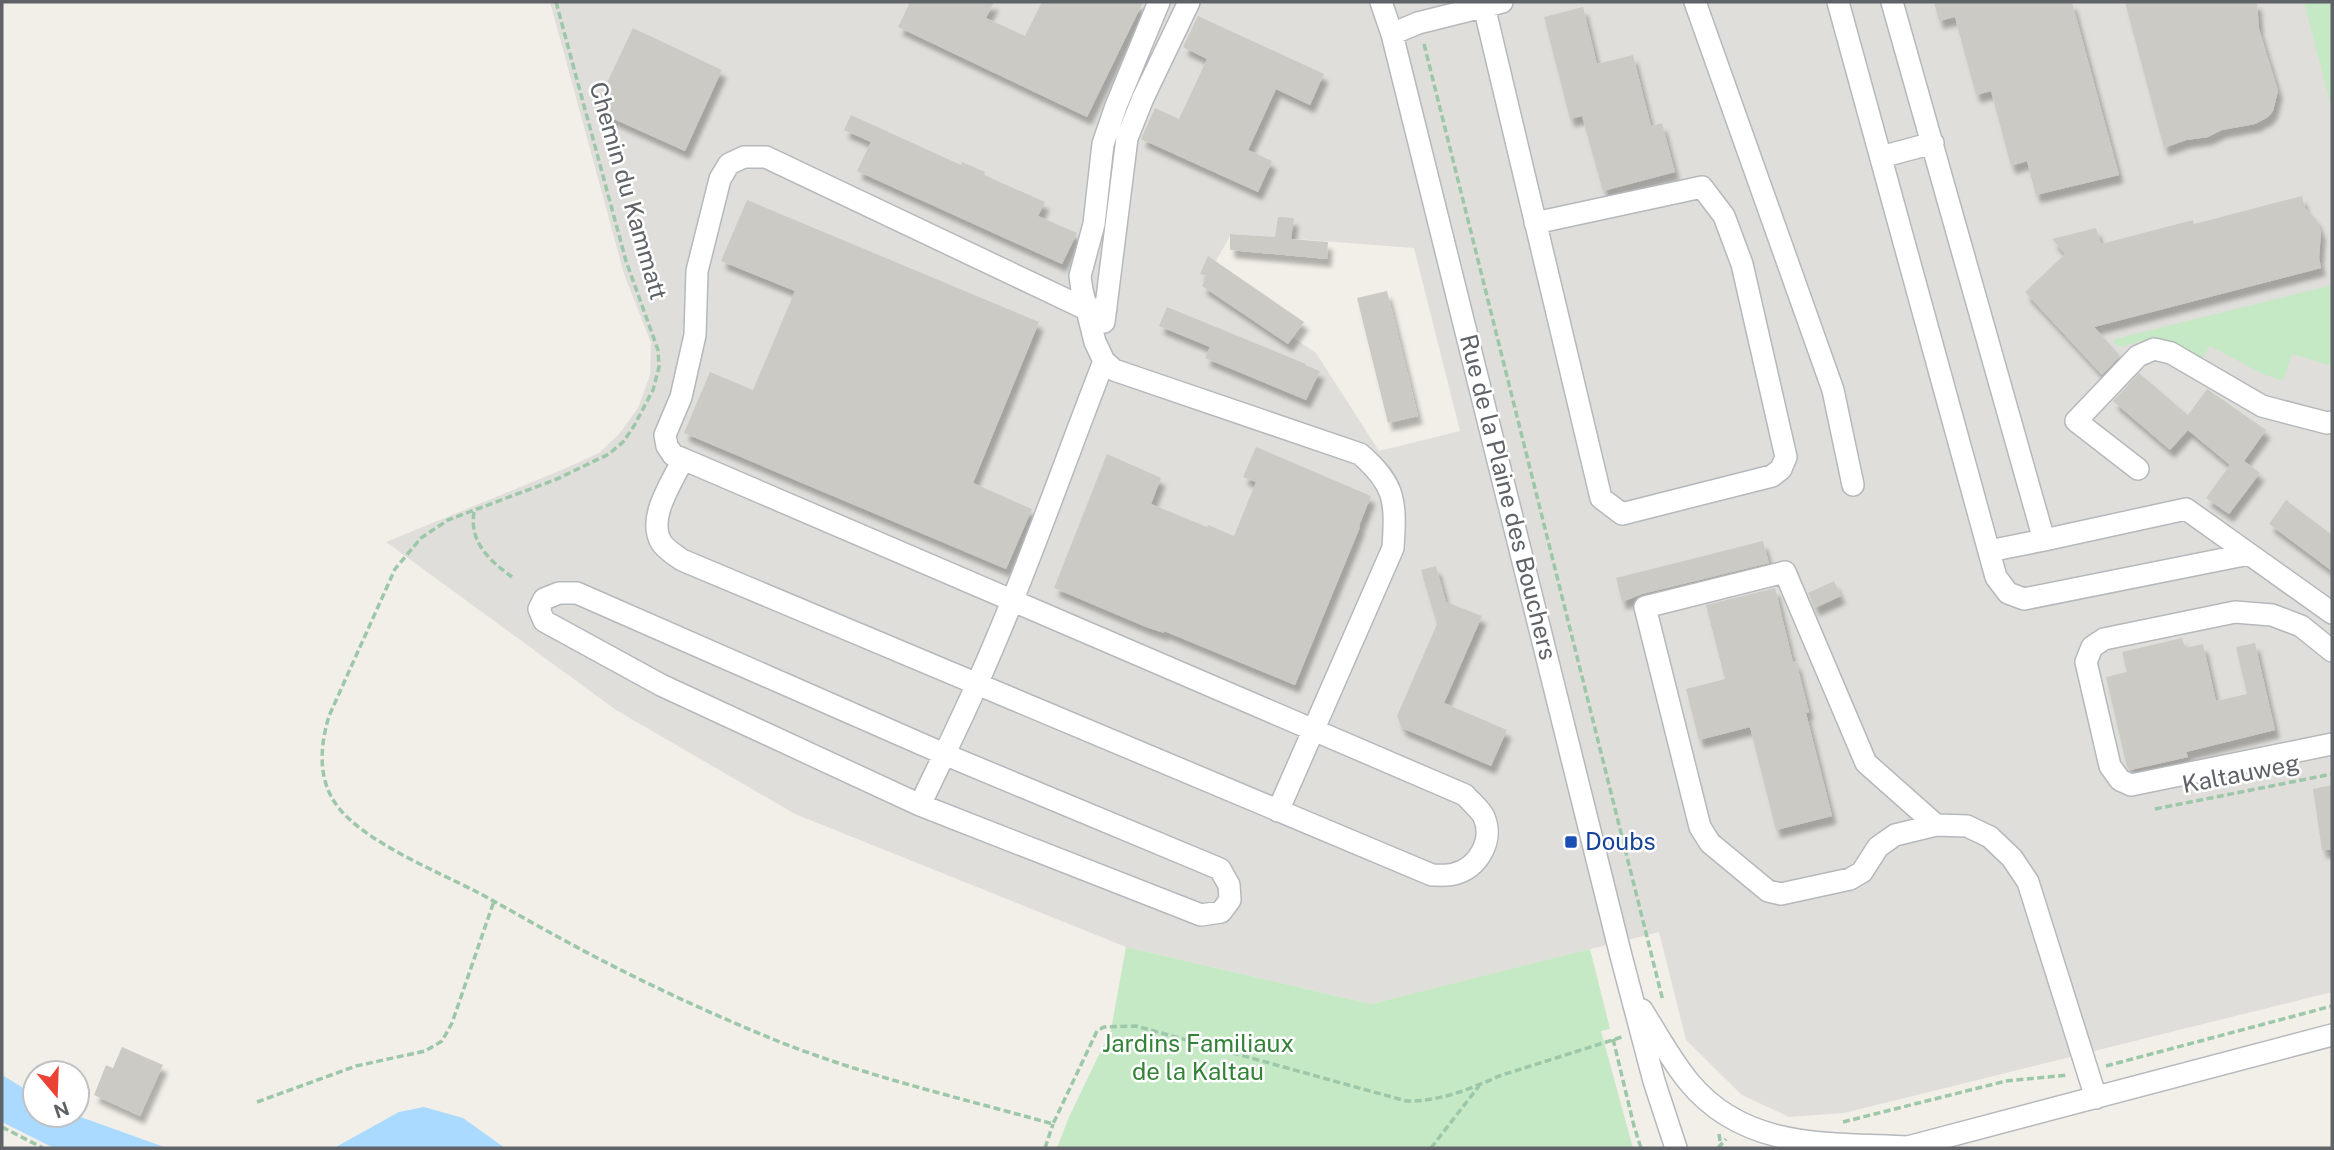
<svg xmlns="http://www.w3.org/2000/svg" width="2334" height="1150" font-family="'Public Sans',sans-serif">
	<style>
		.industrial { fill: #e0deda; fill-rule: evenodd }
		.green { fill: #c5e8c5 }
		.water { fill: #aadaff }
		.building { fill: #cccac5; filter: url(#shadow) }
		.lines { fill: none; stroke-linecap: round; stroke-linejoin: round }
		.minor-casing { stroke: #b5b8bc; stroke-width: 24 }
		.path { stroke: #9cc7a9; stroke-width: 3.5; stroke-dasharray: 7 3.5; stroke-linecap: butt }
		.minor { stroke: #fff; stroke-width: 21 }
		.transit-dot { fill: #1a4fb4; stroke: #fff; stroke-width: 2.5 }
		.labels { text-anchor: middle; stroke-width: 5; stroke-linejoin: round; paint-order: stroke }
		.street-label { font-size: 24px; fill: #5f6368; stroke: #fff }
		.transit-label { font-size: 24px; fill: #164399; stroke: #fff; text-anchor: start }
		.park-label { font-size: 24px; fill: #348238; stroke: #fff }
	</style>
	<defs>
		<filter id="shadow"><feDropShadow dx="4.5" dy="8" stdDeviation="2" flood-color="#0004"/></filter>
	</defs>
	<rect width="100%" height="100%" fill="#f1efe8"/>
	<path class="industrial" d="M 550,2 L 2332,2 L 2332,992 L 1844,1113 L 1789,1117 L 1742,1095 L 1686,1040 L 1659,932 L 1371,1004 L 1126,947 L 795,814 L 616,710 L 386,542 L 564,469 L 599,453 L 619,434 L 638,408 L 650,375 L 651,343 L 624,274 ZM 1231,234 L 1414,248 L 1460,431 L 1379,451 L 1316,353 L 1206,279 Z"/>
	<path class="green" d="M 2304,2 L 2332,2 L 2332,106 L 2331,106 Z
		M 2332,285 L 2332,366 L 2292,354 L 2283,381 L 2263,374 L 2210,346 L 2201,359 L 2172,340 L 2169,343 L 2157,337 L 2121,347 L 2113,343 L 2115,339 Z
		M 1126,947 L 1371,1004 L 1590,949 L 1610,1029 L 1601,1031 L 1633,1148 L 1057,1148 L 1069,1117 L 1111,1030 Z"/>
	<path class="water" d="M 2,1075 L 35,1095 L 35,1115 L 75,1115 L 167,1148 L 54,1148 L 2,1122 Z
		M 424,1107 L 463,1118 L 505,1148 L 334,1148 L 399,1112 Z"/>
	<path class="building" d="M 910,2 L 994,2 L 986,18 L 1025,36 L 1042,2 L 1143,2 L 1087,117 L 898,27 Z
		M 1934,2 L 2072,2 L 2119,175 L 2036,195 L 2027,161 L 2011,166 L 1991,91 L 1976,95 L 1955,17 L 1939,21 Z
		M 2125,2 L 2257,2 L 2259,29 L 2278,91 L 2273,111 L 2268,117 L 2255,124 L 2222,130 L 2208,137 L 2186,140 L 2164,148 Z
		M 1583,7 L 1597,64 L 1633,55 L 1651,126 L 1662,123 L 1675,172 L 1603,191 L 1582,116 L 1570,119 L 1544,17 Z
		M 1198,16 L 1324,74 L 1310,105 L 1276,89 L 1248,150 L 1272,161 L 1258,192 L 1141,139 L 1155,108 L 1179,119 L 1207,59 L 1183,47 Z
		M 633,28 L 722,70 L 685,151 L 594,110 Z
		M 851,115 L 961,165 L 962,162 L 985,172 L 984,175 L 1045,202 L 1038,216 L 1077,233 L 1062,264 L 857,171 L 871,142 L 844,130 Z
		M 2302,196 L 2305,208 L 2316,219 L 2321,232 L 2319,258 L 2321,268 L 2094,327 L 2120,356 L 2102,375 L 2025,292 L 2065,254 L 2052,239 L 2096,228 L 2101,244 L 2193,220 L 2194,224 Z
		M 747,200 L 1039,322 L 973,483 L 1032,509 L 1006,569 L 684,433 L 710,372 L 753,390 L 795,291 L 721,261 Z
		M 1278,217 L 1294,218 L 1291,239 L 1328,242 L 1327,259 L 1230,250 L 1230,234 L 1275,237 Z
		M 1208,256 L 1304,322 L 1288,344 L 1202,286 L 1207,276 L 1200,274 Z
		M 1387,291 L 1418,416 L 1388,423 L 1357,298 Z
		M 1167,307 L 1306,364 L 1305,365 L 1320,371 L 1306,400 L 1205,358 L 1210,347 L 1159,326 Z
		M 2139,373 L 2188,415 L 2207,389 L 2266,430 L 2244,461 L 2260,473 L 2229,514 L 2206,498 L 2230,465 L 2188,430 L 2170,450 L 2113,401 Z
		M 1256,447 L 1371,496 L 1359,526 L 1360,527 L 1295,685 L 1164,631 L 1164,633 L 1146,627 L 1054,588 L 1107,454 L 1161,478 L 1151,504 L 1207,527 L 1208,525 L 1234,536 L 1256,482 L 1243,477 Z
		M 2286,500 L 2332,535 L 2332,571 L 2269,524 Z
		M 1763,541 L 1769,563 L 1642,594 L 1622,602 L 1616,578 Z
		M 1436,566 L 1446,602 L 1482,616 L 1444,703 L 1507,730 L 1491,766 L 1402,728 L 1397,716 L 1437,624 L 1421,570 Z
		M 1834,581 L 1841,596 L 1815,608 L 1808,593 Z
		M 1775,588 L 1793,662 L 1796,661 L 1809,712 L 1806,713 L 1832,816 L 1776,830 L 1750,727 L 1699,740 L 1686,689 L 1725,679 L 1706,605 Z
		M 2182,638 L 2185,648 L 2203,644 L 2216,701 L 2247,694 L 2236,647 L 2255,643 L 2275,730 L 2186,752 L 2188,757 L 2130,770 L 2127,767 L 2106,677 L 2127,672 L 2122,652 Z
		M 2332,785 L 2332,850 L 2322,850 L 2313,789 Z
		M 122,1047 L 163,1065 L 140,1116 L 94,1095 L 106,1065 L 113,1068 Z"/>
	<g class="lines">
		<defs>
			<path id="minor" d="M 1159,2 L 1116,106 L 1103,144 L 1094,224 L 1080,276 L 1082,290 L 1095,342 L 1104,361 L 1114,370 L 1360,454 C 1396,485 1396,502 1393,548 L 1278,811
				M 1381,2 L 1392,34 L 1620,952 L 1654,1081 L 1676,1148
				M 1695,2 L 1833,390 L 1853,485
				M 1838,2 L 1996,577 L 2008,593 L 2024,599 L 2249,554
				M 1892,2 L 2044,540 L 2186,509 L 2332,613
				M 1484,6 L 1601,498 L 1622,514 L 1772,476 L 1781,469 L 1786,457 L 1742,264 L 1724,216 L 1702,187 L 1535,223
				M 1392,34 L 1418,23 L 1502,2
				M 1881,157 L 1933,143
				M 1104,322 L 1127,138 L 1143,98 L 1189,2
				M 683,459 C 672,483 647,517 661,542 C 665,549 675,555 682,560 L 1432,875 C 1439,875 1447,876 1454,874 C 1478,868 1494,841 1484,817 C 1480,809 1471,802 1465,795 L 683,459 L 673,455 L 667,446 L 665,435 L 681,397 L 695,335 L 697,271 L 720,179 L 729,164 L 744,157 L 766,157 L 1086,309 L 1106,309
				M 2138,469 L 2076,421 L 2138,356 L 2154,349 L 2171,353 L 2262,406 L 2327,423 L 2332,422
				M 1989,551 L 2044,540
				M 2332,651 L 2301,626 L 2272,615 L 2235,612 L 2104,639 L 2092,647 L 2086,662 L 2110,766 L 2120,780 L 2131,785 L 2332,744
				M 920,805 L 661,685 L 544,621 L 539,609 L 544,599 L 559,593 L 577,593 L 944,754 L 1220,869 L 1229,885 L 1230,900 L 1221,912 L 1201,915 L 920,805 C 939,765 959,725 977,684 C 1024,579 1062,469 1104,361
				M 1936,825 L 1866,763 L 1785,572 L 1645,607 L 1700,827 L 1710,843 L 1768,891 L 1781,894 L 1850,879 L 1862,872 L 1878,847 L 1895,835 L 1936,825 L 1967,826 L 1990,837 L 2012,858 L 2028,882 L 2096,1098
				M 1642,1010 C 1657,1034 1671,1060 1689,1082 C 1745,1150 1828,1143 1908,1147
				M 1904,1148 L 2332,1035"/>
		</defs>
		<use href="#minor" class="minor-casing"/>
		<path class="path" d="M 556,2 L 626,261 L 658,350 L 659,367 L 653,390 L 634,426 L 623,442 L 609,454 L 557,479 L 448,520 L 421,538 L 395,569 L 329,716 C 320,746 317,780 338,807 C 365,842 436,871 477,892 C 505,907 532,923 560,938 C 629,976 702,1010 775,1040 C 864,1076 961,1098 1053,1124 L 1097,1031 L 1104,1027 L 1136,1026 L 1406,1101 C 1438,1102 1471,1089 1499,1076 L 1622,1037
			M 1424,44 L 1663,1001
			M 474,512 C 469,542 489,560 512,577
			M 2155,809 L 2332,774
			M 1613,1039 L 1634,1126 L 1641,1148
			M 2106,1066 L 2332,1006
			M 257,1102 L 356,1066 L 425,1051 L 442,1041 L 452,1023 L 494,901
			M 1843,1122 L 2006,1081 L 2068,1075
			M 2,1127 L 43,1148
			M 1719,1134 L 1721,1148
			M 1045,1148 L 1053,1124
			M 1431,1148 L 1479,1086
			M 1718,1148 L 1726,1139"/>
		<use href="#minor" class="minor"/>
	</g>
	<rect class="transit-dot" x="1564" y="835" width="14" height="14" rx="3.5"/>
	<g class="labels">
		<g class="street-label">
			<text transform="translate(628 191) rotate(74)" y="8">Chemin du Kammatt</text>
			<text transform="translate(1508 497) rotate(76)" y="8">Rue de la Plaine des Bouchers</text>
			<text transform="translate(2241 774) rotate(-11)" y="8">Kaltauweg</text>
		</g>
		<g class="transit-label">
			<text x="1585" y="850">Doubs</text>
		</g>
		<g class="park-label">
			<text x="1198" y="1052">Jardins Familiaux<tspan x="1198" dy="28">de la Kaltau</tspan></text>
		</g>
	</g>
	<rect width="2334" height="1150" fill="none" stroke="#5f6368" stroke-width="7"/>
	<g transform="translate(56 1094) rotate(161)"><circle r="33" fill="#ffffff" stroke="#bfc1c3" stroke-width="2"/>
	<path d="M0-5L12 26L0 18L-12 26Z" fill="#ea4335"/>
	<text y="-10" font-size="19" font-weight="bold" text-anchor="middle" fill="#5f6368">N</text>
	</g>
</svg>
